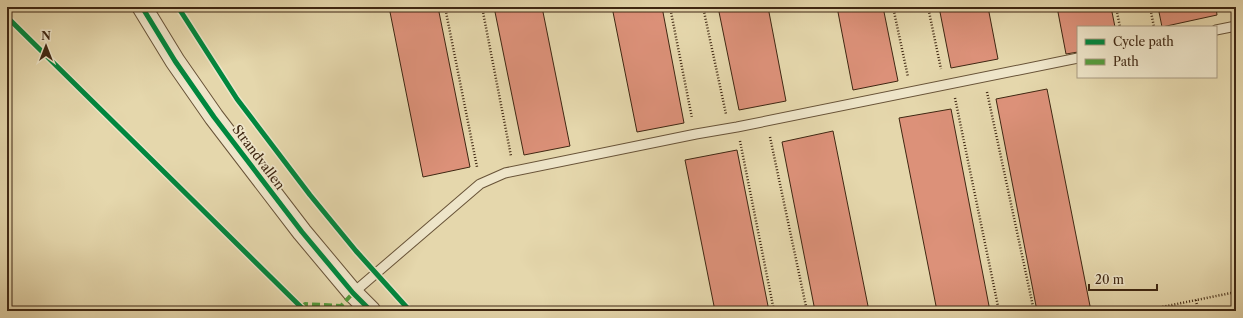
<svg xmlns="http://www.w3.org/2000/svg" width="1243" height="318" font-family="'Libre Caslon Text',serif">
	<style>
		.building { fill: #dc9179; stroke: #3f2712 }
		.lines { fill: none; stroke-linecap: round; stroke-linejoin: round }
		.lane-casing { stroke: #685338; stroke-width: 11 }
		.street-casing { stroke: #685338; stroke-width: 21 }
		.path { stroke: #3f2712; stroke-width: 2.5; stroke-dasharray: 1 2; stroke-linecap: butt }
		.lane { stroke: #eee5c9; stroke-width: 9 }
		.street { stroke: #eee5c9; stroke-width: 19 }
		.quiet { stroke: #539c3c; stroke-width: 4; stroke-dasharray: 8 4; stroke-linecap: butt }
		.cycleway-casing { stroke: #eee5c9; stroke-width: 8 }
		.cycleway { stroke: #00873e; stroke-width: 5 }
		.labels { text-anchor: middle; stroke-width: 3.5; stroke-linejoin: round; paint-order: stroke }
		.street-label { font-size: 13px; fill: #3f2712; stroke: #eee5c9 }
	</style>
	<rect width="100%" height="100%" fill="#e5d7ac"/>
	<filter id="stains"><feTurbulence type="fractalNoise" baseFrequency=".005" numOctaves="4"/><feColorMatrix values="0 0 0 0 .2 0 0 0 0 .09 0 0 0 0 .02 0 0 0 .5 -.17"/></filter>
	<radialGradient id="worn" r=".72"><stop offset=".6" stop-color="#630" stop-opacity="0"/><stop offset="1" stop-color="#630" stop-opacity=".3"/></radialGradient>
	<path class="building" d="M 389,7 L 438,7 L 470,167 L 423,177 Z
		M 494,7 L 542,7 L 570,146 L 524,155 Z
		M 612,7 L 662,7 L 684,123 L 637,132 Z
		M 718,7 L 768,7 L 786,101 L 739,110 Z
		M 837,7 L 883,7 L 898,81 L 853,90 Z
		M 939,7 L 988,7 L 998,59 L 951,68 Z
		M 1057,7 L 1111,7 L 1115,27 L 1078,27 L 1078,52 L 1066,54 Z
		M 1158,7 L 1216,7 L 1217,15 L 1162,27 Z
		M 1047,89 L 1091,311 L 1037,311 L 996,99 Z
		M 951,109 L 990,311 L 937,311 L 899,118 Z
		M 833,131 L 869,311 L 815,311 L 782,142 Z
		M 737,150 L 769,311 L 715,311 L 685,160 Z"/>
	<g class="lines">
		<defs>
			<path id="lane" d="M 1216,30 L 1236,26
				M 353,293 L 480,184 L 505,173 L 696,134 L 737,127 L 1078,58"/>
			<path id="street" d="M 142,7 L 175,61 L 214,117 L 302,232 L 353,293 L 371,311"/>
		</defs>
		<use href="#lane" class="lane-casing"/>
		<use href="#street" class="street-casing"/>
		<path class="path" d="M 445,7 L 477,167
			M 482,7 L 511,156
			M 670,7 L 692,118
			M 703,7 L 726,114
			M 893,7 L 908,77
			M 928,7 L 941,69
			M 1116,7 L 1120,27
			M 1150,7 L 1154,27
			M 987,92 L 1034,311
			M 955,98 L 999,311
			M 770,137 L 807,311
			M 740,141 L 774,311
			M 1196,300 L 1198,311
			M 1142,311 L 1236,292"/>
		<use href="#lane" class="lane"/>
		<use href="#street" class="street"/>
		<path class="quiet" d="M 301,307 L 305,304 L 341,306
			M 340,311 L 341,306 L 353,293"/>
		<defs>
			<path id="cycleway" d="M 142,7 L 175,61 L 214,117 L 302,232 L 353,293 L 371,311
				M 178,7 L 237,99 L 310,195 L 356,251 L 410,311
				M 7,17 L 305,311"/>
		</defs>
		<use href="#cycleway" class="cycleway-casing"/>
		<use href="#cycleway" class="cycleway"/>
	</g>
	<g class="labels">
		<g class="street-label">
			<text transform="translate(259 157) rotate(53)" y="5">Strandvallen</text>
		</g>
	</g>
	<rect width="1243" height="318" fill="none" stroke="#e5d7ac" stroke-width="24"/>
	<rect x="8" y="8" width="1227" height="302" fill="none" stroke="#3f2712" stroke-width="2"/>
	<rect x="12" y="12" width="1219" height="294" fill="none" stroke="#3f2712"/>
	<rect x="1077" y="26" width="140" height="52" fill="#eee5c9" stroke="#a89980"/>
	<rect x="1085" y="39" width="20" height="6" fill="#00873e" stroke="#a89980"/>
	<text x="1113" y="46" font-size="12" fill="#3f2712">Cycle path</text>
	<rect x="1085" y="59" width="20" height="6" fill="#539c3c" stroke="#a89980"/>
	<text x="1113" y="66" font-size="12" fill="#3f2712">Path</text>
	<g transform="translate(46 46)" stroke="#eee5c9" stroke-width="3" paint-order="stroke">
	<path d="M0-3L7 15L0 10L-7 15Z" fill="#3f2712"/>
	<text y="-6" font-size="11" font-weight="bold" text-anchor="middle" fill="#3f2712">N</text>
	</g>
	<path d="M1089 284v6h68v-6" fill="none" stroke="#3f2712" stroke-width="2"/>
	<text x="1095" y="284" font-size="12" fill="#3f2712" stroke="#eee5c9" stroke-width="3" paint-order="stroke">20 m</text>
	<rect width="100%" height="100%" filter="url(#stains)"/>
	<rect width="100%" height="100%" fill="url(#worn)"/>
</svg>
